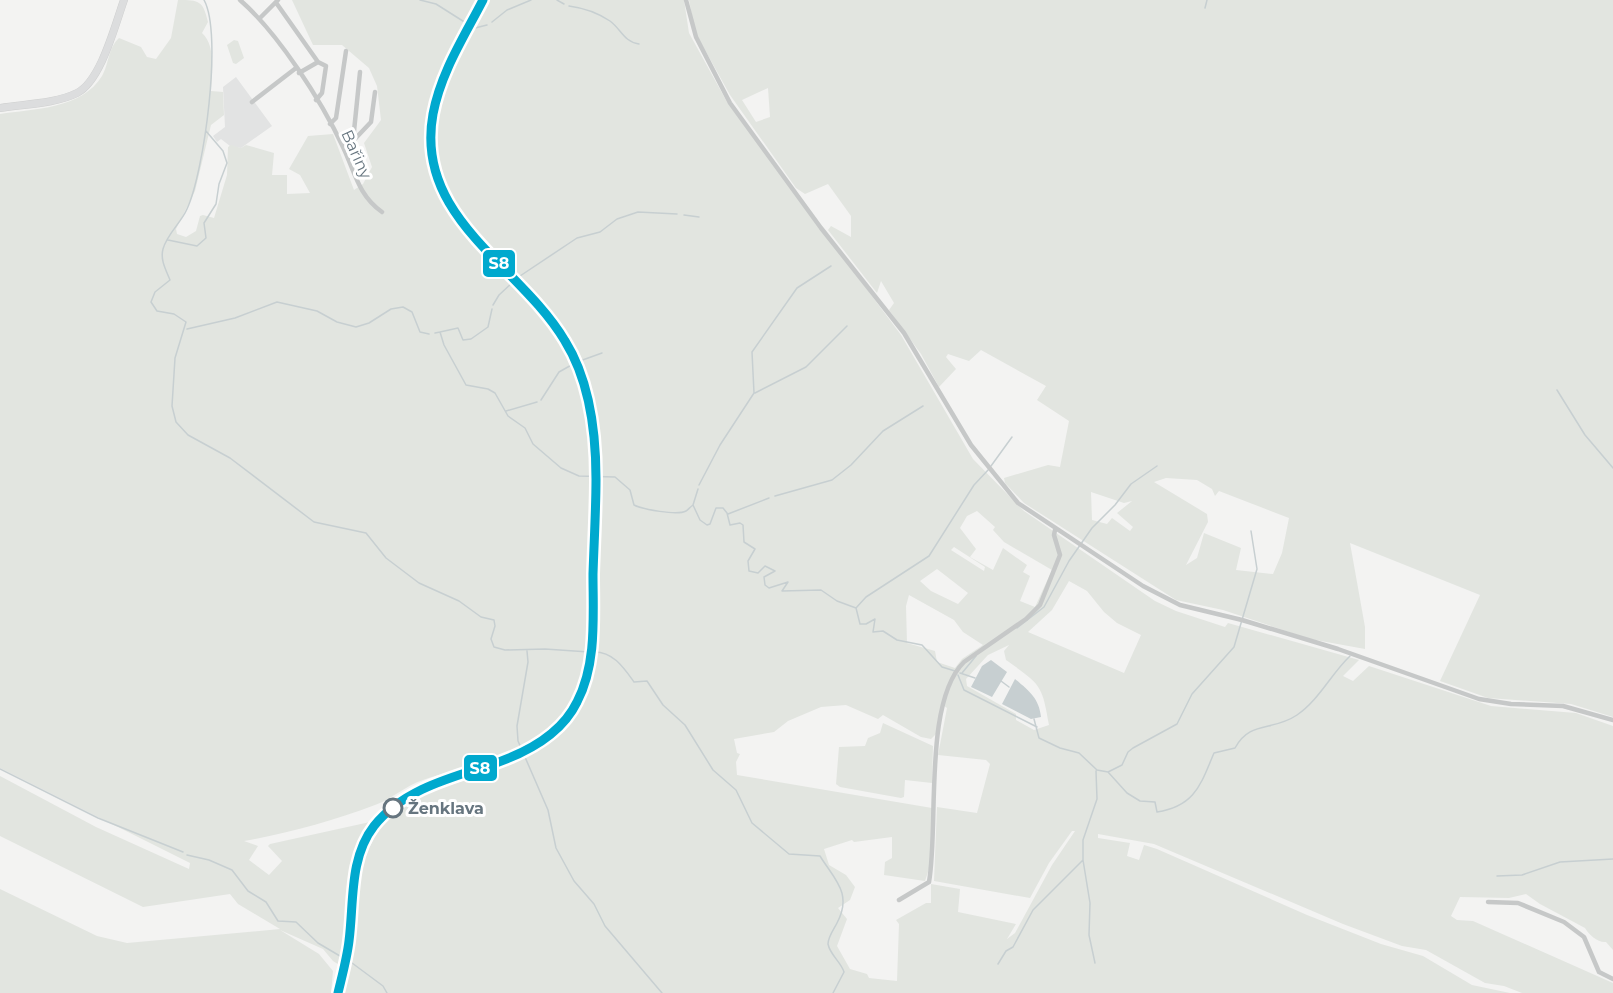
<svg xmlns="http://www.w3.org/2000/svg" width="1613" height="993" font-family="Montserrat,sans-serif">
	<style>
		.built { fill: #e2e3e3 }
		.green { fill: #e2e5e0; fill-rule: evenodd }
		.water { fill: #c7cfd1 }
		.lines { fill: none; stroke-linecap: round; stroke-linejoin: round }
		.stream { stroke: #c7cfd1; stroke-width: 1.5 }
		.secondary-casing { stroke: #cfd0d0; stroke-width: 8 }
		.street { stroke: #c6c8c8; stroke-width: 4.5 }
		.secondary { stroke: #dcddde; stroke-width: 7 }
		.rail-1-casing { stroke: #fff; stroke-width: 14 }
		.rail-1 { stroke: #00a9ce; stroke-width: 9 }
		.stop-dot { fill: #fff; stroke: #66757f; stroke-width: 3 }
		.labels { text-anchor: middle; stroke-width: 6; stroke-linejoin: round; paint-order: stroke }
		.street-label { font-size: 16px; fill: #66757f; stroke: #fff }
		.stop-label { font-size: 16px; font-weight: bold; fill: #66757f; stroke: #fff; text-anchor: start }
		.line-badge { stroke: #fff; stroke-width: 2 }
		.badge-label { font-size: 16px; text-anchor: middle; font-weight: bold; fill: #fff }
	</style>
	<rect width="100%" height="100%" fill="#f3f3f2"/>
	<path class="built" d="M 480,0 L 487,0 L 440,98 L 435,128 L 437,162 L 443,185 L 454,209 L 482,245 L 559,324 L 585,380 L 595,414 L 600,455 L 593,662 L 589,681 L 577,709 L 547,742 L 521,757 L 410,798 L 390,813 L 375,828 L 360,861 L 352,946 L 341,993 L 335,993 L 347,936 L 352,869 L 360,843 L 371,825 L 386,808 L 407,793 L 518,752 L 543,737 L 572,706 L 584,679 L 587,662 L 594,455 L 589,415 L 580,382 L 554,327 L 478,249 L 449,212 L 437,187 L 431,163 L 429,127 L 437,86 Z
		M 236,77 L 272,126 L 241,148 L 230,146 L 221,139 L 217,142 L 213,136 L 225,127 L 223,87 Z"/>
	<path class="green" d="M 178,0 C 200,0 203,1 208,22 L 202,33 C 216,45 212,74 211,91 L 223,92 L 224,115 L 211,125 L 195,191 L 176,229 L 177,234 L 186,237 L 196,231 L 200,216 L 203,215 L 214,218 L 227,175 L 228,147 L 231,145 L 241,148 L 246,145 L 274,153 L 272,175 L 287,175 L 287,194 L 310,193 L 300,175 L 289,169 L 308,136 L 333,134 L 354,190 L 363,184 L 372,167 L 364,143 L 381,120 L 377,86 L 369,68 L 342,45 L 313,45 L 292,0 L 480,0 C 466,28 449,56 438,85 C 408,161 447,219 499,270 C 528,298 557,323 572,361 C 598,425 593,481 591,549 C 590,586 590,624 587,662 C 581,695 563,724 535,743 C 507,762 456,768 423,780 C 405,786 392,799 375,805 C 332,821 289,833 244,841 L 258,846 L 249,860 L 269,875 L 282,861 L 268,846 L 270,844 L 370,822 C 363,836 355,849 351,864 C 343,898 349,933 341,966 L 333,961 L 323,949 L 280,930 L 319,954 L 333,971 L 331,993 L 0,993 L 0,889 L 97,936 L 127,943 L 280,929 L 238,904 L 230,894 L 143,907 L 0,836 L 0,776 L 96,827 L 189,869 L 190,863 L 0,768 L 0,114 C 33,109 82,109 102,76 C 109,64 108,48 119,38 L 141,47 L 147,57 L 156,59 L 171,38 Z
		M 487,0 L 684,0 L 689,33 L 727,102 L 901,335 L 973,459 L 1024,511 L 1155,601 L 1176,611 L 1225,627 L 1228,623 L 1359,660 L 1343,676 L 1353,681 L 1369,666 L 1491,706 L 1576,713 L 1613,726 L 1613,950 L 1606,942 C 1598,943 1589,935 1585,928 L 1540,904 L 1526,894 L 1509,898 L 1460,897 L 1451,916 L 1457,920 L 1473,921 L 1613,983 L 1613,993 L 1522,993 L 1504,986 L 1485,983 L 1426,950 L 1402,946 L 1343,924 L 1154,844 L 1098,834 L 1098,838 L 1130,843 L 1127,856 L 1139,860 L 1144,845 L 1157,849 L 1307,915 L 1381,944 L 1423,956 L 1472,985 L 1510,993 L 341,993 L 352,946 L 355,948 C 357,924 356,883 364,862 C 371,839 388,813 409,800 C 422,792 442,788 456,783 C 524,760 580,742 593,662 C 595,620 596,578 597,535 C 599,474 603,424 580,366 C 564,325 537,299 507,269 C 455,219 416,166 442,89 C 453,59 472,29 487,0 ZM 977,511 L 995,527 L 993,530 L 1004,542 L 1052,570 L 1035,607 L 1020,601 L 1030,576 L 1023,572 L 1027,565 L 1003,548 L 993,570 L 970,557 L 976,549 L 960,528 L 967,516 ZM 954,547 L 985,567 L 984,571 L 951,550 ZM 937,569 L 968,593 L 958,604 L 931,591 L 920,581 ZM 1069,581 L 1087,591 L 1104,612 L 1117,623 L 1141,635 L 1124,673 L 1028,632 L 1052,610 ZM 909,595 L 954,620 L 963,632 L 983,645 L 962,659 L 955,668 L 937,662 L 935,651 L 907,643 L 906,606 ZM 1009,645 L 1004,651 L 1006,660 C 1041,685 1042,684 1049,725 L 1034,730 L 1016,720 L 1016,714 L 967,686 L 966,679 L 988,655 ZM 846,705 L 878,719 L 883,715 L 921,737 L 931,739 L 936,734 L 943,705 L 947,708 L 938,755 L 986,760 L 990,764 L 977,813 L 937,807 L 934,881 L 1030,898 L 1049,863 L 1072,831 L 1075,831 L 1052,865 L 1015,933 L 1007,939 L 1016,924 L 958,912 L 960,889 L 931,884 L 931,903 L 926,903 L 896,920 L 899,924 L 897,981 L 869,978 L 867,974 L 850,969 L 837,946 L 847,919 L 838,908 L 850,900 L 855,887 L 846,875 L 829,865 L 824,849 L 852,840 L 854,842 L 892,837 L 892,858 L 885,862 L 884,875 L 925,881 L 931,863 L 932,808 L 737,775 L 736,762 L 740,754 L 737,753 L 734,739 L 774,732 L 788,721 L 821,707 Z
		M 689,0 L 1613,0 L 1613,717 L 1571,704 L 1488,698 L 1440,681 L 1480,595 L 1350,543 L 1365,627 L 1365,649 L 1310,639 L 1223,610 L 1176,600 L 1024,503 L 1005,483 L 1004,478 L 1048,465 L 1060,467 L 1069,421 L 1037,400 L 1046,386 L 981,350 L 969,361 L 948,354 L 946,357 L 956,369 L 939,387 L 921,354 L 889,310 L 894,303 L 881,281 L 877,293 L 828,230 L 831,226 L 851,237 L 851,216 L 828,184 L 805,194 L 796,188 L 730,95 L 695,32 ZM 768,88 L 770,117 L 756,122 L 742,100 ZM 1166,478 L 1197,480 L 1212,489 L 1215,496 L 1219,491 L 1289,518 L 1282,553 L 1273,574 L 1236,570 L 1241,548 L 1204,533 L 1197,558 L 1186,565 L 1208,522 L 1207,514 L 1154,482 ZM 1091,492 L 1124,503 L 1132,501 L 1117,513 L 1133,527 L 1130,531 L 1112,518 L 1107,524 L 1092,520 Z
		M 234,40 L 238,41 L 244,58 L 236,64 L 233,63 L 227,45 Z
		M 883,723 L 933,746 L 932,783 L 905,780 L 904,797 L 901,798 L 840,787 L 836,784 L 839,747 L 865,746 L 868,738 L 880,733 Z"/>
	<path class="water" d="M 991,660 L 1007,672 L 992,697 L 971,687 L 982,666 Z
		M 1015,679 C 1029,691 1039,698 1041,717 L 1031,719 L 1002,704 Z"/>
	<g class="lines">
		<path class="stream" d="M 204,0 C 223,34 204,173 187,209 C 181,223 167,234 163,249 C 160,260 166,270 170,280 L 155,292 L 151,302 L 157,311 L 174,314 L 186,322 L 175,358 L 172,406 L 176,422 L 188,435 L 230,458 L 314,522 L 366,533 L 386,558 L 419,583 L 459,601 L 481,617 L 494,620 L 495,626 L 491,639 L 494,647 L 505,650 L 545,649 L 589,652
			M 420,0 L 436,4 L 466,23
			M 557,0 L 564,4
			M 569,6 C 584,8 598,13 610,21 C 621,29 624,42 639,44
			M 1205,8 L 1207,0
			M 492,22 L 507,10 L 531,0
			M 475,28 L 487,25
			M 684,215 L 699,217
			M 168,240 L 197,246 L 206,238 L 204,223 L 216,204 L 219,184 L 227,163 L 223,151 L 206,131
			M 517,278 L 577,238 L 600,232 L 617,219 L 638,212 L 677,214
			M 493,305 L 499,295 L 514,281
			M 187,329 L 235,318 L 277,302 L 317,311 L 337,322 L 356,327 L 369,323 L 391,309 L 403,307 L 412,312 L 420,332 L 429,334
			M 440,332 L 458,328 L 463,340 L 471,339 L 488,327 L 492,309
			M 435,333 L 440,332 L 444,345 L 466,385 L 488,389 L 495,393 L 508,416 L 525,428 L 533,444 L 561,468 L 579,476 L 615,477 L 630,490 L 634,505 C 642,509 677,516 686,511 C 688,510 690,507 693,505 L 700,520 L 707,525 L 710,524 L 716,508 L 723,508 L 727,513 L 730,525 L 740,523 L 743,525 L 744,542 L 755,549 L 748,561 L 749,571 L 758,573 L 765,566 L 775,571 L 764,577 L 765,585 L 769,588 L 788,582 L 782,591 L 821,590 L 837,601 L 856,608 L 860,624 L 866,624 L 875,619 L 873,632 L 883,631 L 897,640 L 922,645 L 942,667 L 955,671
			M 577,362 L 602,353
			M 1557,390 L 1585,435 L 1613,468
			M 755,393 L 806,367 L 847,326
			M 541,400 L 559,372 L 575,363
			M 506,411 L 537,402
			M 991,466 L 1012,437
			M 699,485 L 720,445 L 754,393 L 752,352 L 797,288 L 831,266
			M 775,496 L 832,480 L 851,465 L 883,431 L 923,406
			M 693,505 L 698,489
			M 728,514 L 769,498
			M 856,608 L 866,597 L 929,556 L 974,485 L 989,469
			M 1017,628 L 1044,607 L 1069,561 L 1092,528 L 1115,505 L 1131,484 L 1157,466
			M 527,651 L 528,662 L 517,726 L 518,741 L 548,810 L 556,848 L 574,881 L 594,904 L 605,926 L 662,993
			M 593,652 C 613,651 624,668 634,682 L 647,681 L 663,705 L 685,725 L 713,770 L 736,790 L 752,823 L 789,854 L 820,856 C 834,879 853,893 837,923 C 834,929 828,937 828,944 C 830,955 841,962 844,972 L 833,993
			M 960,673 L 975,678
			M 962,673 L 976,656
			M 958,675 L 964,690 L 1037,727
			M 1001,681 L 1009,687
			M 1034,719 L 1039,738 L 1060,748 L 1079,753 L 1097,770 L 1108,772 L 1127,793 L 1140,801 L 1155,802 L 1157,812 C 1196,806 1201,783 1214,753 L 1235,748 C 1250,720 1272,732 1297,715 C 1319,700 1331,674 1350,656
			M 0,769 L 98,818 L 183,852
			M 1108,772 L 1122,765 L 1128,752 L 1133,748 L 1177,724 L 1192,694 L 1234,647 L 1257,569 L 1251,531
			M 187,855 L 209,860 L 232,870 L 248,891 L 266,902 L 278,921 L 296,922 L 318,943 L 345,959
			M 1083,860 L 1090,903 L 1089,935 L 1095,963
			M 1497,876 L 1522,875 L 1560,862 L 1613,859
			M 348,960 L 383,986 L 387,993
			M 998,964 L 1006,951 L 1013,947 L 1033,910 L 1083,860 L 1083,840 L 1097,799 L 1096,771"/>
		<defs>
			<path id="secondary" d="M 0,108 C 24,104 55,104 77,93 C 101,81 115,25 124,0"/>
		</defs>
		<use href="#secondary" class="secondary-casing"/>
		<path class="street" d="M 240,0 C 278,33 321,100 343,147 C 355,172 358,195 382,212
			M 686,0 L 696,37 L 730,103 L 821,228 L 904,333 L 971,445 L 1018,503 L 1143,586 L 1180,605 L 1242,620 L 1338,649 L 1479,699 L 1511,704 L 1563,706 L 1613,720
			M 277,4 L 318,62 L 326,66 L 322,93 L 316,100
			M 260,18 L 278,0
			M 299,73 L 318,62
			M 252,102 L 296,68
			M 330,124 L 336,118 L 346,51
			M 353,141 L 371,122 L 375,92
			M 343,146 L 353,141 L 360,72
			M 899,900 L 929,882 C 939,826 923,702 964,662 L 1026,619 L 1040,605 L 1060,555 L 1054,535 L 1055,530
			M 1488,902 L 1518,903 L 1564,922 L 1584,937 L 1599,972 L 1613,979"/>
		<use href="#secondary" class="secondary"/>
		<defs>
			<path id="rail-1" d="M 338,993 C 342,976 347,958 349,941 C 354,903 349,858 374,826 C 402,791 446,779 487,766 C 522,755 560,737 577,702 C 597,664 593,616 593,574 C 594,542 596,510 596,479 C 596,432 590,381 565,341 C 520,265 414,218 433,114 C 441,72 464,37 483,0"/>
		</defs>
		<use href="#rail-1" class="rail-1-casing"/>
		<use href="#rail-1" class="rail-1"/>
	</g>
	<circle class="stop-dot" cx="393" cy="808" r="9"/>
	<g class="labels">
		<g class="street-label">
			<text transform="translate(357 154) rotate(66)" y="6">Bařiny</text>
		</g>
		<g class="stop-label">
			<text x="408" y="814">Ženklava</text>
		</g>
	</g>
	<g class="line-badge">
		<rect x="482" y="249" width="34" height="29" rx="6" fill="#00a9ce"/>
		<rect x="463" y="754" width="35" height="28" rx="6" fill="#00a9ce"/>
	</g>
	<g class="badge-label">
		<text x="499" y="269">S8</text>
		<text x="480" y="774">S8</text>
	</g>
</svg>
